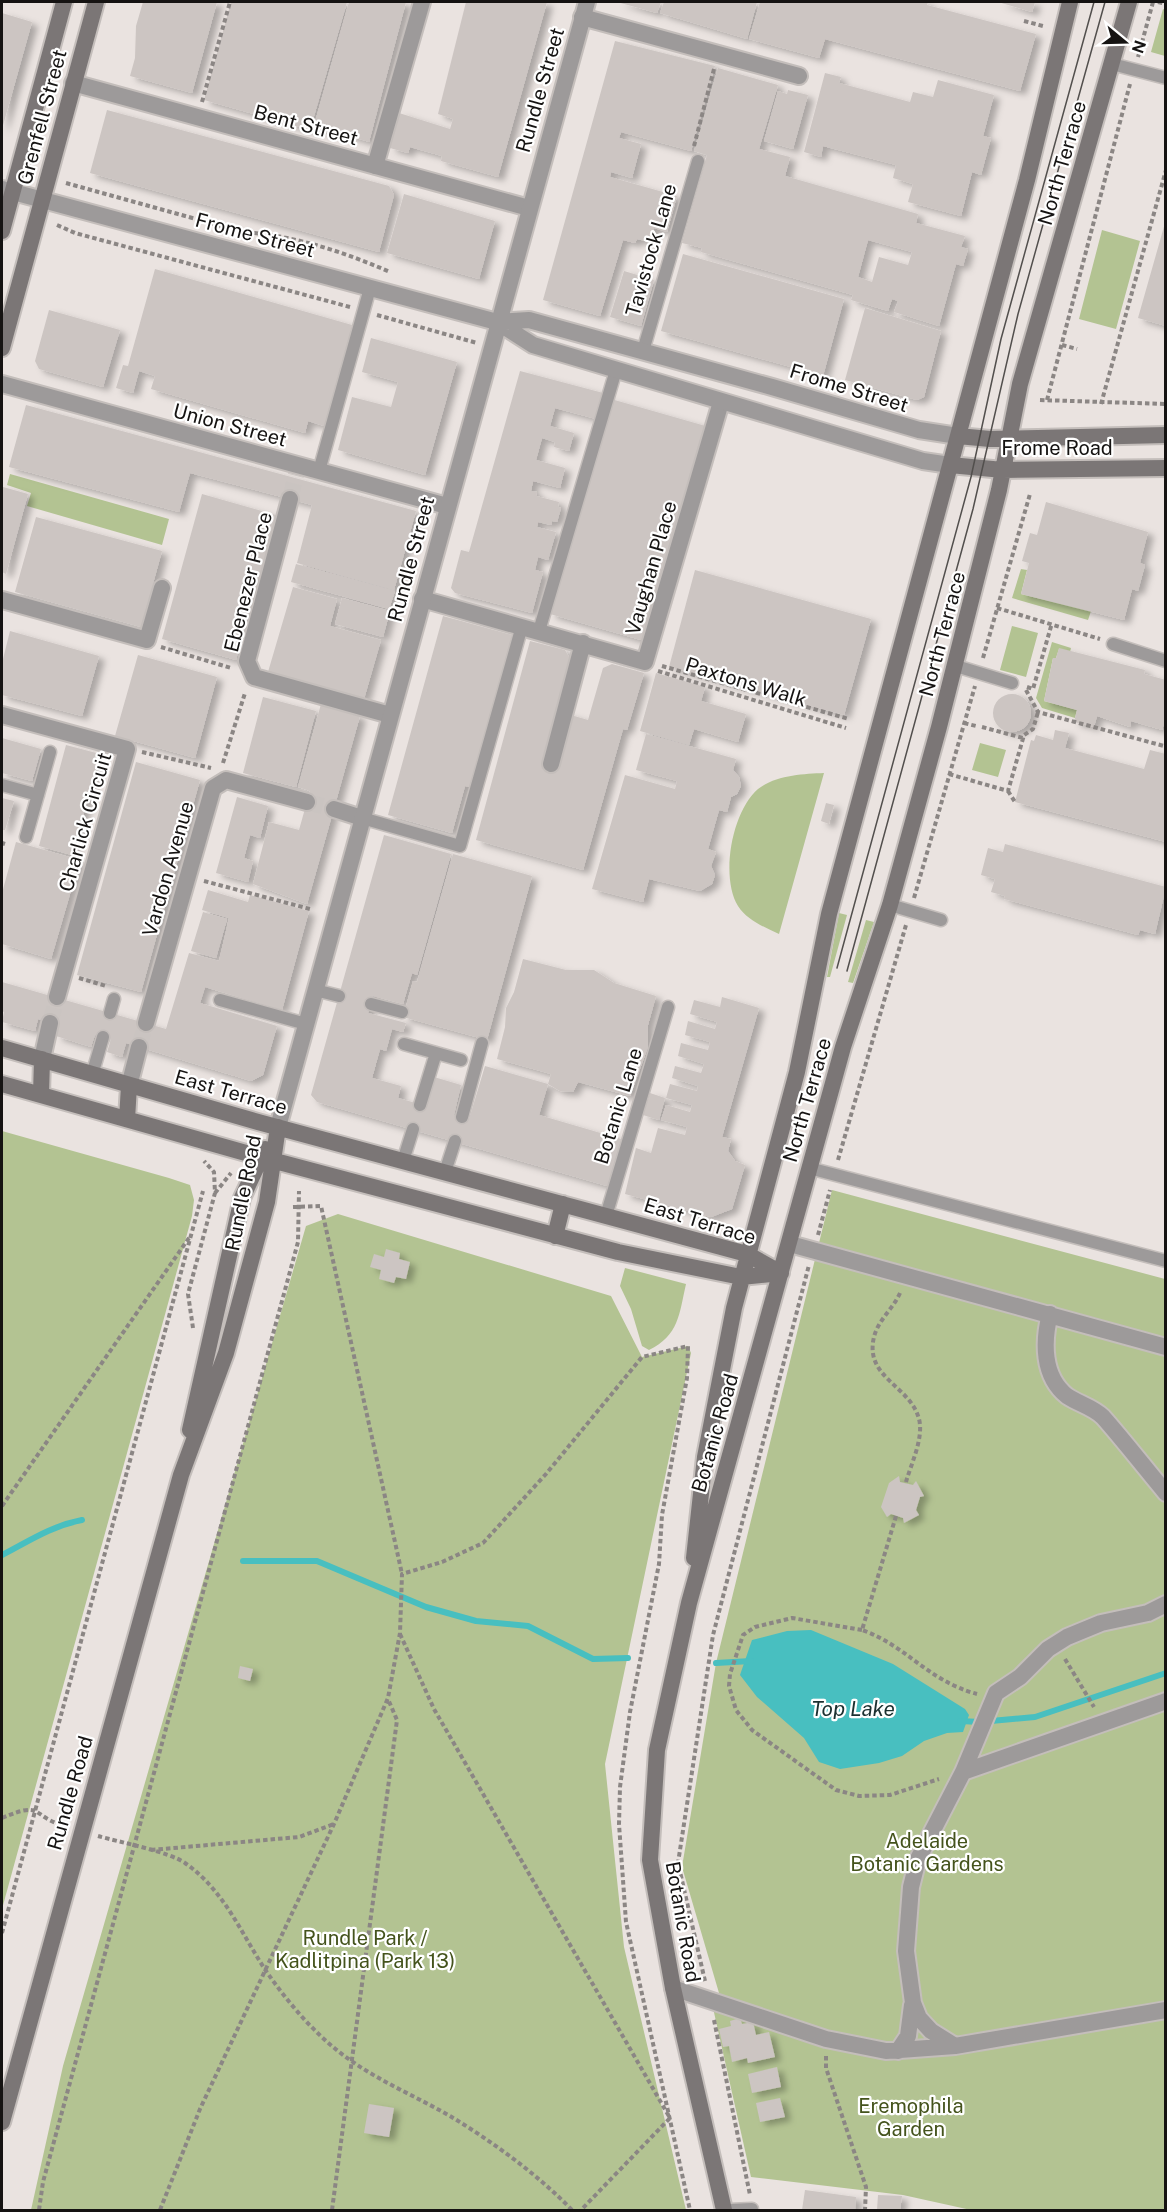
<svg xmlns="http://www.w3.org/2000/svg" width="1167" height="2212" font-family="'Public Sans',sans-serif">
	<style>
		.green { fill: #b3c392 }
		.water { fill: #48bfc0 }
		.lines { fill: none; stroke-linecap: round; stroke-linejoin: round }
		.stream { stroke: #48bfc0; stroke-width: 6 }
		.building { fill: #ccc5c2; fill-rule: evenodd; filter: url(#shadow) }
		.minor-tunnel { stroke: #cac4c1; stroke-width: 16; stroke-dasharray: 16 8; stroke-linecap: butt }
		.service-casing { stroke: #c4bebb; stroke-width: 15 }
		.pedestrian-casing { stroke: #c4bebb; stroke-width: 20 }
		.minor-casing { stroke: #c4bebb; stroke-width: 20 }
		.tertiary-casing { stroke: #c4bebb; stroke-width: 20 }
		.secondary-casing { stroke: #c4bebb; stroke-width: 20 }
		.path { stroke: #8b8684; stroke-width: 4; stroke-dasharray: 4.5 3; stroke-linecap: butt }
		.service { stroke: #9d9a9a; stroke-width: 12 }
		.pedestrian { stroke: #9d9a9a; stroke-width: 16 }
		.minor { stroke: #9d9a9a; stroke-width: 16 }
		.tertiary { stroke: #9d9a9a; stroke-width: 16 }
		.secondary { stroke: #7b7676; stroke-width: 16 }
		.tram { stroke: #524f4d; stroke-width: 1.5 }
		.labels { text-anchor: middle; stroke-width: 4.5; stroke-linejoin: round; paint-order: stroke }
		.street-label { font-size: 20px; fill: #151312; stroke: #fff }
		.park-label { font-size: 20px; fill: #44531c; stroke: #fff }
		.water-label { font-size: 21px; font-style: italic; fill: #1b3030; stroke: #fff }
	</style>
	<defs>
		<filter id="shadow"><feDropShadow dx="6" dy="4" stdDeviation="3" flood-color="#0004"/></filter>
	</defs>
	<rect width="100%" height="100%" fill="#eae3e0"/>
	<path class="green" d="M 1163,9 L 1165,10 L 1165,56 L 1151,52 Z
		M 1102,230 L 1140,241 L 1116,329 L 1079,319 Z
		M 10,474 L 169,519 L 162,545 L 27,506 L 31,493 L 7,485 Z
		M 1021,569 L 1027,570 L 1021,594 L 1091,611 L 1088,620 L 1012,598 Z
		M 1012,626 L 1038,633 L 1026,677 L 1000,670 Z
		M 1052,642 L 1071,648 L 1070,652 L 1059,649 L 1056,658 L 1053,658 L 1044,701 L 1077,710 L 1075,718 L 1042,708 L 1036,698 Z
		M 980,743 L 1006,750 L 998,777 L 972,770 Z
		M 824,773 L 779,934 C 764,927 747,920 738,906 C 720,877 732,811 758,789 C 776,775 803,774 824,773 Z
		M 839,913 L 847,915 L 830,977 L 827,977 Z
		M 866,920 L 874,922 L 853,983 L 848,982 Z
		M 2,1131 L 169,1178 L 190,1185 L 194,1200 L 192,1216 L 2,1909 Z
		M 832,1190 L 1165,1279 L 1165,2210 L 971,2210 L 903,2195 L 751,2177 L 713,2008 L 719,1993 L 682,1867 L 716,1663 Z
		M 338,1214 L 611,1296 L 642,1357 L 688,1346 L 691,1353 L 605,1764 L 624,1947 L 686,2210 L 31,2210 L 63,2066 L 306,1226 Z
		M 625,1268 L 686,1284 C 679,1315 679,1335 649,1350 L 642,1346 L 631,1309 L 620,1286 Z"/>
	<path class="water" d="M 811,1630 L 893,1664 L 965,1709 L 969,1715 L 963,1732 L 947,1733 L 924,1741 L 902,1756 L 879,1763 L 840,1769 L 819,1762 L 804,1738 L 757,1697 L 740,1675 L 752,1640 L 787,1631 Z"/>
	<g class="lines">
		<path class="stream" d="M 2,1555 C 29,1541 51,1526 82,1520
			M 243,1561 L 317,1561 L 426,1607 L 476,1621 L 528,1626 L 593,1659 L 628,1658
			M 716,1663 L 751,1661
			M 960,1721 L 980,1722 L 1035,1717 L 1166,1673"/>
	</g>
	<path class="building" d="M 143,2 L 217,2 L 192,93 L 130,76 L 135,58 L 136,26 Z
		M 231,2 L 347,2 L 310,130 L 204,100 Z
		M 349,2 L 406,2 L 369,142 L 334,131 L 331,133 L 313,129 Z
		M 466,2 L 547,2 L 498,177 L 441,161 L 442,156 L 410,147 L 408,153 L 390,148 L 399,113 L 450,129 L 453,119 L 438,114 Z
		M 617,2 L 661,2 L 657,13 Z
		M 664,2 L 757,2 L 747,39 L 660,13 Z
		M 760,2 L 928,2 L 927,5 L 1036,34 L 1020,91 L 825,39 L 819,58 L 749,39 Z
		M 998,2 L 1035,2 L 1032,12 Z
		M 2,13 L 32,22 L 2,129 Z
		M 615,41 L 715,66 L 691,151 L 621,132 L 619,138 L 641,144 L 632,178 L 611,172 L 610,177 L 677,196 L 667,232 L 654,228 L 650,242 L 637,239 L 635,243 L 623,240 L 600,316 L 543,300 Z
		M 718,68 L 778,85 L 759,149 L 790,157 L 785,176 L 918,214 L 916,223 L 965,236 L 961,247 L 968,249 L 963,266 L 956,264 L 939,326 L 894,312 L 898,301 L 892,299 L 888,311 L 851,300 L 853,295 L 701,252 L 702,248 L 682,243 L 707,155 L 694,151 ZM 868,240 L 912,252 L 908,265 L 879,257 L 872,282 L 858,277 Z
		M 825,73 L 841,77 L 839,83 L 910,102 L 913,92 L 933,97 L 938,80 L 994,95 L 983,136 L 991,138 L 981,175 L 972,172 L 961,216 L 908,202 L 913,184 L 893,178 L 896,165 L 823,146 L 821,157 L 804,152 Z
		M 788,90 L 808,95 L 793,149 L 764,141 L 778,91 L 787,94 Z
		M 107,110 L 389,186 L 394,195 L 379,252 L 90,173 Z
		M 404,194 L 495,221 L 479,279 L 387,253 Z
		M 1165,223 L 1166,224 L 1166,326 L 1138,318 Z
		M 683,254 L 844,299 L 823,376 L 661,331 Z
		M 155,269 L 352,325 L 324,426 L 308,421 L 305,433 L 151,389 L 155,376 L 139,371 L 133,393 L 116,388 L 123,365 L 128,366 Z
		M 624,271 L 654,280 L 641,326 L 610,317 Z
		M 865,308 L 941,331 L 924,397 L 917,400 L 845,380 Z
		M 49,310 L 120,330 L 103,387 L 39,369 L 35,361 Z
		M 371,338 L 457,362 L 425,475 L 338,450 L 352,397 L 391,407 L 398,382 L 362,372 Z
		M 520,371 L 607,394 L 600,420 L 555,408 L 550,426 L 574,433 L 569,451 L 554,447 L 555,442 L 542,438 L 536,460 L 565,468 L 560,488 L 533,481 L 531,491 L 537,492 L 536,496 L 559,502 L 558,507 L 561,508 L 557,522 L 552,521 L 551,525 L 538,522 L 537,527 L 556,532 L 548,560 L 538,557 L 535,570 L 543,572 L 532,613 L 455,593 L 451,588 L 461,550 L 469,552 Z
		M 611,399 L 709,427 L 648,642 L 550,614 Z
		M 26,405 L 416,511 L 394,590 L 297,563 L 312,505 L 190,473 L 179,512 L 9,467 Z
		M 3,487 L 28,494 L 6,574 L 2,572 Z
		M 202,494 L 276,515 L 236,660 L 162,639 Z
		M 1046,502 L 1148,532 L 1140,563 L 1145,565 L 1138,591 L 1132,589 L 1124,620 L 1021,594 L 1029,563 L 1022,561 L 1030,533 L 1037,535 Z
		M 36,517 L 162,551 L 141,627 L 15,592 Z
		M 296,564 L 395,591 L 389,609 L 291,582 Z
		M 695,570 L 871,619 L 844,715 L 669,667 Z
		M 293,587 L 337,599 L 330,626 L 381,640 L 364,699 L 268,672 Z
		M 342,598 L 390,611 L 383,637 L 335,624 Z
		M 443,616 L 512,635 L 470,787 L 465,786 L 452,833 L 388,815 Z
		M 10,631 L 99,656 L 82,716 L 2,695 L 2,663 Z
		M 530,641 L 565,650 L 570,659 L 557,711 L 588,720 L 603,668 L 612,664 L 644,673 L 627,730 L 623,729 L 583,870 L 476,840 Z
		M 1059,648 L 1145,670 L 1144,674 L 1166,680 L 1166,717 L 1162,730 L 1131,721 L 1130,727 L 1097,716 L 1094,727 L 1074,722 L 1077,710 L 1044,701 L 1053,658 L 1056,658 Z
		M 138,655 L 217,677 L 195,758 L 115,736 Z
		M 656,673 L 705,687 L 701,701 L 746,714 L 738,742 L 694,729 L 689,745 L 640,731 Z
		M993 713a19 19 0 1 1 38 0a19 19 0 1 1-38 0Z
		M 263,697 L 316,711 L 296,787 L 243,773 Z
		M 321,704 L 360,716 L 307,904 L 253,884 L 269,822 L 299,830 L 310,791 L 298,787 Z
		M 1055,730 L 1069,733 L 1065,748 L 1144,769 L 1150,750 L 1166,754 L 1166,842 L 1015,802 L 1031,740 L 1034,741 L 1036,735 L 1053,740 Z
		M 646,734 L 736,759 L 733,770 L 739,777 L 741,786 L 737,794 L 731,797 L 727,812 L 719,810 L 708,849 L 716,852 L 711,866 L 715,875 L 712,884 L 700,891 L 649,879 L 643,902 L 592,889 L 625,775 L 675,789 L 677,781 L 636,770 Z
		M 2,738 L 41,749 L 32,781 L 2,773 Z
		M 66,745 L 100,754 L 72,855 L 39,846 Z
		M 136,762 L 200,780 L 141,992 L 77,975 Z
		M 237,797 L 268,806 L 260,838 L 250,835 L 244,858 L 253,861 L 248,882 L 216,873 Z
		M 2,798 L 14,801 L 5,830 L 2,830 Z
		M 826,803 L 834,805 L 829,824 L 821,821 Z
		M 384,835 L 451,854 L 417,975 L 412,973 L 403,1004 L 373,996 L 368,1013 L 406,1023 L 403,1032 L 392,1029 L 386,1051 L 380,1049 L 372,1078 L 401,1086 L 398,1098 L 426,1106 L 434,1077 L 461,1085 L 454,1115 L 469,1119 L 485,1066 L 548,1084 L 551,1074 L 497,1059 L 505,1027 L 506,1008 L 514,992 L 523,959 L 566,970 L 594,970 L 614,983 L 656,996 L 648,1025 L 648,1047 L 630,1096 L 578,1082 L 573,1092 L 560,1091 L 548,1084 L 539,1115 L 621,1139 L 607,1186 L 317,1102 L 311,1095 Z
		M 16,842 L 80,860 L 51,959 L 2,944 L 2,893 Z
		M 1005,844 L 1166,887 L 1155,934 L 1140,930 L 1138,935 L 1004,899 L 1005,896 L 991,892 L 995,879 L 981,875 L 988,848 L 1003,852 Z
		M 453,854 L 532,876 L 487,1040 L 403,1017 L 413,981 L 417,982 Z
		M 208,890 L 248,902 L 250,895 L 309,911 L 282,1010 L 205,987 L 200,1003 L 277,1026 L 263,1075 L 251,1081 L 126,1043 L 122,1057 L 107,1052 L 111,1039 L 95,1035 L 91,1047 L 56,1036 L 59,1025 L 38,1019 L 35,1031 L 2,1022 L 4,1012 L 2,1011 L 2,982 L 166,1029 L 189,953 L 219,961 L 229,918 L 202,910 Z
		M 203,912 L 227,919 L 216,958 L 191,951 Z
		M 722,997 L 759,1008 L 722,1137 L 731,1139 L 728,1151 L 735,1161 L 745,1165 L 732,1209 L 711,1217 L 625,1194 L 636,1148 L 651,1153 L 658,1128 L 685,1135 L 687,1127 L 661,1120 L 666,1105 L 690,1112 L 692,1105 L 666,1098 L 670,1084 L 697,1091 L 698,1086 L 672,1078 L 675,1066 L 701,1073 L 704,1064 L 678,1056 L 681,1043 L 708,1050 L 710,1042 L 685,1035 L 688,1021 L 715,1029 L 717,1022 L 690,1014 L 694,1000 L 720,1007 Z
		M 650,1093 L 665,1098 L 659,1120 L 643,1115 Z
		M 386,1249 L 400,1253 L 399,1259 L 410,1262 L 406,1279 L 396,1277 L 394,1283 L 379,1279 L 381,1270 L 370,1267 L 374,1254 L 384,1257 Z
		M 899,1476 L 900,1482 L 913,1485 L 916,1481 L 924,1496 L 920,1497 L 916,1510 L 919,1515 L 904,1523 L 903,1518 L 891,1514 L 887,1517 L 881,1507 L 889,1483 Z
		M 240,1666 L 253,1669 L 250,1681 L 238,1678 Z
		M 740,2018 L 742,2024 L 753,2022 L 756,2035 L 769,2032 L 775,2057 L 748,2063 L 747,2058 L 732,2062 L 729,2046 L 723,2047 L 719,2029 L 731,2026 L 730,2021 Z
		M 777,2067 L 781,2087 L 752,2093 L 748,2074 Z
		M 780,2098 L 785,2117 L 760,2122 L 756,2103 Z
		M 369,2104 L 394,2108 L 389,2137 L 364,2133 Z
		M 805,2190 L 856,2197 L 855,2210 L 802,2210 Z
		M 878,2195 L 902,2196 L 900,2210 L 877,2210 Z"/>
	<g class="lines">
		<path class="minor-tunnel" d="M 290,499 L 296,475
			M 307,802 L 334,809
			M 50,1023 L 57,997
			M 139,1047 L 146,1023"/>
		<defs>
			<path id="service" d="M 1112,64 L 1166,78
				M 643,351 L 698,161
				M 319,471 L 370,288
				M 539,631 L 616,370
				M 1113,644 L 1166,661
				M 956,666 L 1012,683
				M 2,785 L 38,795
				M 362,818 L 460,846 L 522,626
				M 26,837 L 50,752
				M 890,905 L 941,920
				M 315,990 L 339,996
				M 220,1000 L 306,1024
				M 371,1004 L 402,1012
				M 110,1013 L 114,999
				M 404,1044 L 461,1060
				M 92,1075 L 103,1037
				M 420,1105 L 436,1053
				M 462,1117 L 482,1043
				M 403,1161 L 413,1129
				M 809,1168 L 1166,1261
				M 445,1172 L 455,1141
				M 606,1216 L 668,1007
				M 730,2210 L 752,2209"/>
			<path id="pedestrian" d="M 422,599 L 645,662 L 721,402
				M 551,764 L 583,643
				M 790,1244 L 1166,1347
				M 1050,1314 C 1043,1341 1042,1376 1067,1396 C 1079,1404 1093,1407 1103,1417 C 1125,1442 1145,1468 1166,1493
				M 963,1772 L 1166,1701
				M 673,1988 L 826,2039 L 886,2051 L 955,2046 L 1166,2010
				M 955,2046 L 931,2031 L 919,2018 L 913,2003 L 906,1951 L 911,1887 L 918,1859 L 963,1772 L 996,1693 L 1020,1677 L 1048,1649 L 1067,1637 L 1101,1623 L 1148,1613 L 1166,1604
				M 898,2051 L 908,2036 L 912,2005"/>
			<path id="minor" d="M 582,17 L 799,76
				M 73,83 L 529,208
				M 375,166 L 422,2
				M 2,384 L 447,506
				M 290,499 L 247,661 L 254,677 L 390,715
				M 2,600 L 147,640 L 162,588
				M 2,715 L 127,749 L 57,997
				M 334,809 L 362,818
				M 146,1023 L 213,788 L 226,780 L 307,802
				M 42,1059 L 50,1023
				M 129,1086 L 139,1047"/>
			<path id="tertiary" d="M 2,189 L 497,322 L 533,345 L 923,461 L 950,465
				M 497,322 L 529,320 L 772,387 L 919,430 L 958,436
				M 278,1127 L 587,2"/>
			<path id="secondary" d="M 2,231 L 64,2
				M 2,348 L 96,2
				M 958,436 L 990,439 L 1166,435
				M 950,465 L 1003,470 L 1166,468
				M 2,1048 L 258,1122 L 747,1254 L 781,1273
				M 2,1084 L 260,1157 L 618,1252 L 741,1277 L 781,1273
				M 41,1095 L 42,1059
				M 127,1119 L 129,1086
				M 555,1236 L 563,1204
				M 190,1430 L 242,1198 L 265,1149
				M 694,1558 L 705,1457 L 734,1308 L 797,1072 L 829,914 L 1027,180 L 1070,2
				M 2,2122 L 181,1475 L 226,1353 L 267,1202 L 278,1127
				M 724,2210 L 673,1988 L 650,1860 L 657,1750 L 689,1603 L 843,1047 L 890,905 L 939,727 L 999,490 L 1020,384 L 1129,2"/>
		</defs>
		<use href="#service" class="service-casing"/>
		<use href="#pedestrian" class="pedestrian-casing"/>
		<use href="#minor" class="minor-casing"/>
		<use href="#tertiary" class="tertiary-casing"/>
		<use href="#secondary" class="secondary-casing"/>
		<path class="path" d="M 1158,2 L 1166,4
			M 1024,21 L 1043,26
			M 1138,57 L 1153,2
			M 202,102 L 230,2
			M 694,146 L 714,69
			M 66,183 L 243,232 C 293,235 344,252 390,272
			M 57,225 L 75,233 L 350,307
			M 377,315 L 477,343
			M 1062,345 L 1077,349
			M 1040,400 L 1166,404
			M 1047,400 L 1130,84
			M 1101,404 L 1166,170
			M 997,608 L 1100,639
			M 161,647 L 231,668
			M 983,658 L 1030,494
			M 662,666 L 849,719
			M 658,671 L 846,728
			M 1027,687 L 1033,689 L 1052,623
			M 1026,690 L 1038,712 L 1164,746
			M 964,723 L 976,726
			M 982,727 L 1023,738
			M 142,752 L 211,768
			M 223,763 L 245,693
			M 949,774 L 1008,791 L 1024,735 L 1033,729 L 1038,712
			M 1008,791 L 1015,802
			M 2,843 L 5,844
			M 204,881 L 310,909
			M 914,898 L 975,686
			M 79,978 L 106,986
			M 838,1160 L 906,925
			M 215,1193 L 231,1173
			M 293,1207 L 321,1206 L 402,1574
			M 818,1235 L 830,1190
			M 900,1293 C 893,1309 878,1320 874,1337 C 864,1378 910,1385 919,1419 C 924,1438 911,1464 906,1482
			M 193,1328 L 188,1294 L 215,1193 L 214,1172 L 204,1161
			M 2,1506 L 189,1238
			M 896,1516 L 862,1630 C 907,1646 928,1681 977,1694
			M 862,1630 L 792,1618 L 755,1627 L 743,1635 L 730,1674 L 729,1686 L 736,1710 L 752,1730 L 836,1790 L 859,1796 L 890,1795 L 939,1779
			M 400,1634 L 434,1709 L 670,2118 L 581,2210
			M 1065,1659 L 1094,1707
			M 2,1818 C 45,1800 29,1816 65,1826
			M 98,1836 C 119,1842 170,1852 185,1863 C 224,1890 241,1933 266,1971 C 289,2004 317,2037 350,2060 C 381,2082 417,2097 450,2116 C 493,2142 537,2174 572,2210
			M 151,1850 L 299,1837 L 334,1824
			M 2,1933 L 203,1191
			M 705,1981 L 678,1863 L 713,1635 L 809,1265
			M 714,2020 L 750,2195
			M 826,2056 L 826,2068 L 866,2187 L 865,2210
			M 39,2210 L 43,2182 L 298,1242 L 299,1191
			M 160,2210 L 200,2109 L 334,1824 L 388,1698 L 400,1633 L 402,1574 L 442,1562 L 483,1543 L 546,1474 L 642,1357 L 688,1346 L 687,1378 L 662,1515 L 659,1564 L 630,1712 L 620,1787 L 619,1824 L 626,1922 L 690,2210
			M 332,2210 L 397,1720 L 388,1699"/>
		<use href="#service" class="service"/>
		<use href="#pedestrian" class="pedestrian"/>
		<use href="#minor" class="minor"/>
		<use href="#tertiary" class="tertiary"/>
		<use href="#secondary" class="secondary"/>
		<path class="tram" d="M 837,968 L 971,477 L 1001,339 L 1094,2
			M 847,971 L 973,509 L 1018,314 L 1105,2"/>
	</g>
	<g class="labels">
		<g class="street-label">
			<text transform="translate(540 90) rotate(-74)" y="7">Rundle Street</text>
			<text transform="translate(42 117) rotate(-75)" y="7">Grenfell Street</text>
			<text transform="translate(306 125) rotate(15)" y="7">Bent Street</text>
			<text transform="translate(1062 163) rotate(-74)" y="7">North Terrace</text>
			<text transform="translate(255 235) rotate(15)" y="7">Frome Street</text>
			<text transform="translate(651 250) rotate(-74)" y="7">Tavistock Lane</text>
			<text transform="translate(849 388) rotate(17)" y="7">Frome Street</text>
			<text transform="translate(230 425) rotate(15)" y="7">Union Street</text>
			<text x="1057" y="455">Frome Road</text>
			<text transform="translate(411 559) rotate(-75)" y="7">Rundle Street</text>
			<text transform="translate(651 568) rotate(-74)" y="7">Vaughan Place</text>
			<text transform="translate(248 582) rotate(-76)" y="7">Ebenezer Place</text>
			<text transform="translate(942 634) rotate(-75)" y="7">North Terrace</text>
			<text transform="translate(746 682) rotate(17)" y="7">Paxtons Walk</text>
			<text transform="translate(85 822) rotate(-74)" y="7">Charlick Circuit</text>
			<text transform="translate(168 869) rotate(-74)" y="7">Vardon Avenue</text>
			<text transform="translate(231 1092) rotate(16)" y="7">East Terrace</text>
			<text transform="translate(807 1100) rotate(-74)" y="7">North Terrace</text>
			<text transform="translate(618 1106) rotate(-73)" y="7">Botanic Lane</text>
			<text transform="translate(243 1193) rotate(-79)" y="7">Rundle Road</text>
			<text transform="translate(700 1221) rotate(17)" y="7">East Terrace</text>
			<text transform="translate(715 1433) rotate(-74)" y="7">Botanic Road</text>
			<text transform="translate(70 1793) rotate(-74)" y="7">Rundle Road</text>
			<text transform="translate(683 1922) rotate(80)" y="7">Botanic Road</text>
		</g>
		<g class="park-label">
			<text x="927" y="1848">Adelaide<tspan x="927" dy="23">Botanic Gardens</tspan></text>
			<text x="365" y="1945">Rundle Park /<tspan x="365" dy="23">Kadlitpina (Park 13)</tspan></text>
			<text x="911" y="2113">Eremophila<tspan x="911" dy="23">Garden</tspan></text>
		</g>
		<g class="water-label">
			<text x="853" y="1716">Top Lake</text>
		</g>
	</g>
	<rect width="1167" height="2212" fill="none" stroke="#151312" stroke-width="6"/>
	<g transform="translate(1125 42) rotate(109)" stroke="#ffffff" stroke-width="4.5" paint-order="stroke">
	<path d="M0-4.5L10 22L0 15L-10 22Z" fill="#151312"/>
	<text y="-9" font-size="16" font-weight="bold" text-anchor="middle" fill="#151312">N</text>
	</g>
</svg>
